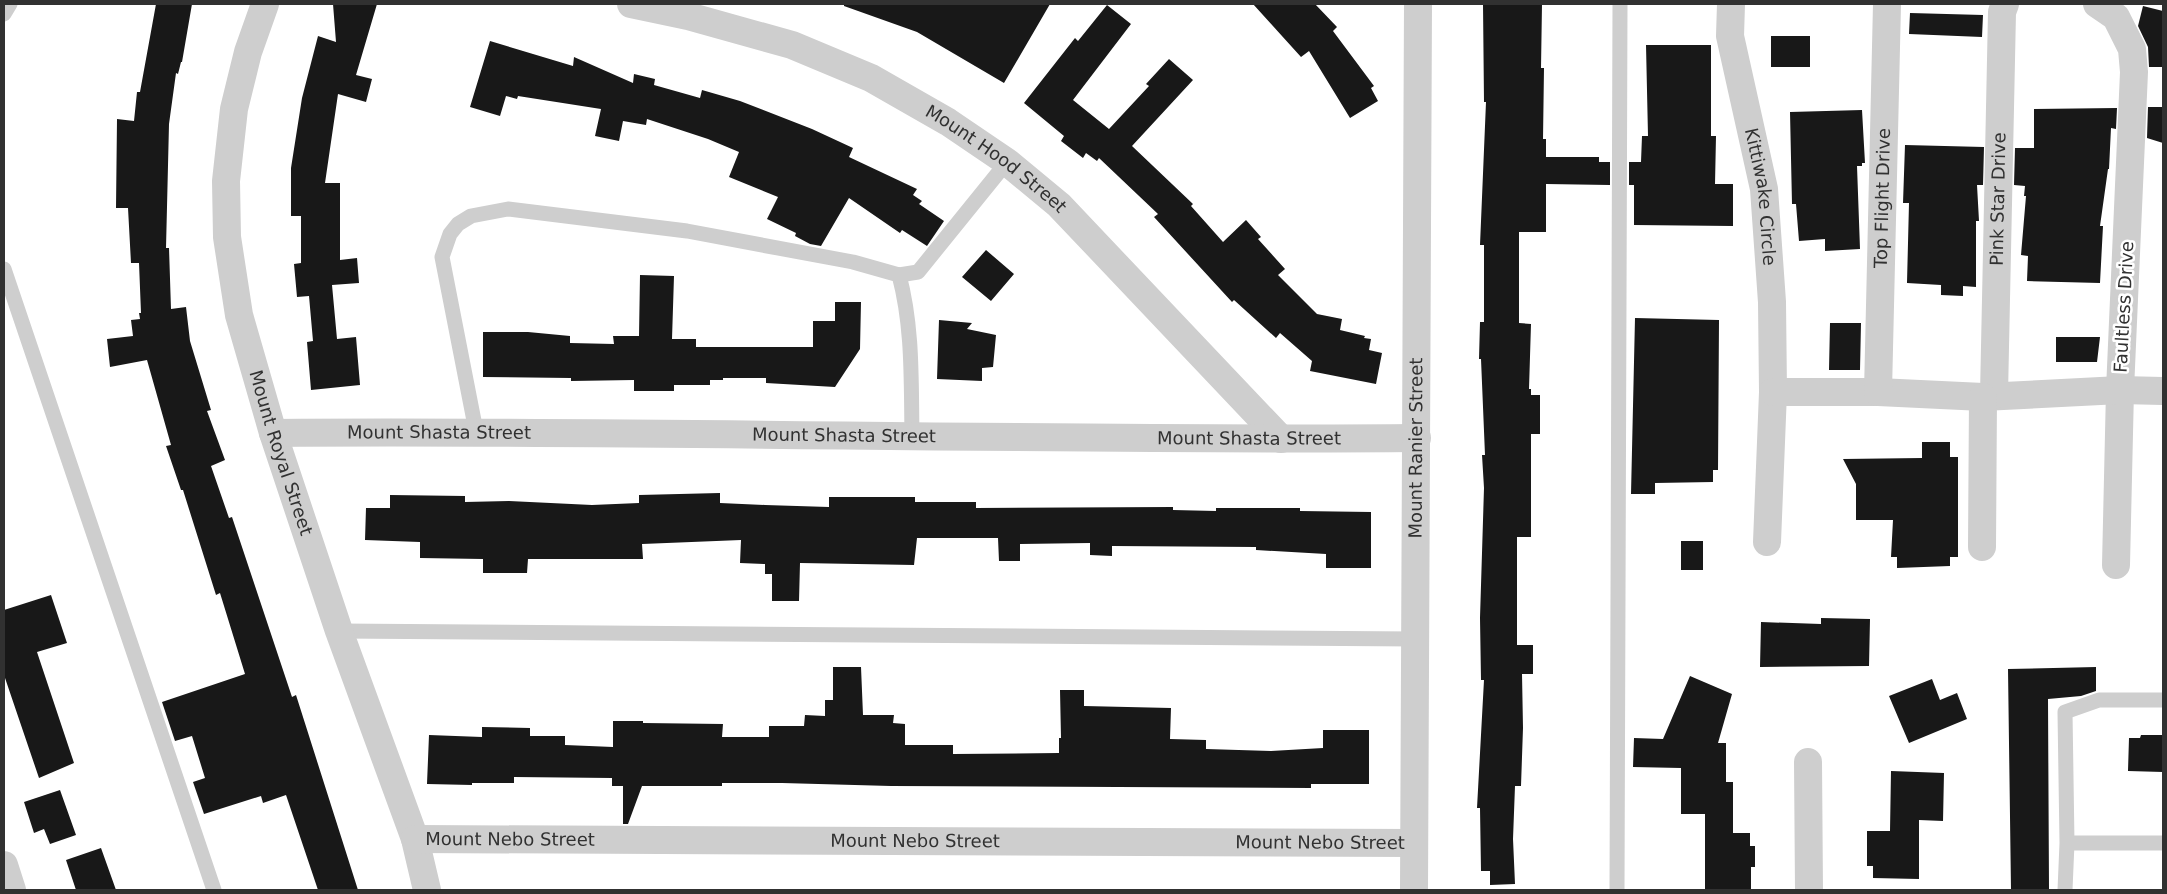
<svg xmlns="http://www.w3.org/2000/svg" width="2167" height="894" font-family="'DejaVu Sans',sans-serif">
	<style>
		.building { fill: #181818 }
		.lines { fill: none; stroke-linecap: round; stroke-linejoin: round }
		.lane { stroke: #cecece; stroke-width: 15 }
		.street { stroke: #cecece; stroke-width: 28 }
		.labels { text-anchor: middle; stroke-width: 5; stroke-linejoin: round; paint-order: stroke }
		.street-label { font-size: 18px; fill: #313131; stroke: #fff }
	</style>
	<rect width="100%" height="100%" fill="#fff"/>
	<path class="building" d="M 156,4 L 192,4 L 182,62 L 181,62 L 178,74 L 176,73 L 169,124 L 166,248 L 169,248 L 171,309 L 186,307 L 190,341 L 211,410 L 207,411 L 225,460 L 211,466 L 229,518 L 232,517 L 292,697 L 296,695 L 358,890 L 318,890 L 286,795 L 263,803 L 261,796 L 204,814 L 193,782 L 205,778 L 192,736 L 175,741 L 162,702 L 245,674 L 220,593 L 216,595 L 183,490 L 181,490 L 166,446 L 171,445 L 147,360 L 110,367 L 107,339 L 133,336 L 131,320 L 140,319 L 139,313 L 141,313 L 139,263 L 131,263 L 128,208 L 116,208 L 117,119 L 134,121 L 137,92 L 140,92 Z
		M 333,4 L 377,4 L 356,75 L 372,79 L 366,102 L 338,94 L 325,183 L 340,183 L 340,260 L 357,258 L 359,283 L 332,285 L 337,339 L 356,337 L 360,385 L 311,390 L 307,342 L 313,341 L 309,296 L 297,297 L 294,264 L 301,263 L 301,216 L 291,216 L 291,168 L 302,98 L 318,36 L 336,42 Z
		M 844,4 L 1050,4 L 1004,83 L 917,32 L 844,6 Z
		M 1253,4 L 1315,4 L 1337,27 L 1333,31 L 1374,86 L 1371,88 L 1378,101 L 1350,118 L 1309,51 L 1301,57 Z
		M 1483,4 L 1542,4 L 1541,68 L 1544,68 L 1543,139 L 1546,139 L 1546,157 L 1599,157 L 1599,162 L 1610,162 L 1610,185 L 1546,184 L 1546,232 L 1519,232 L 1519,323 L 1531,324 L 1529,389 L 1531,389 L 1531,395 L 1540,395 L 1540,434 L 1531,434 L 1531,537 L 1517,537 L 1517,645 L 1533,645 L 1533,674 L 1522,674 L 1523,728 L 1521,786 L 1515,786 L 1513,839 L 1515,884 L 1490,885 L 1490,871 L 1481,871 L 1480,808 L 1477,808 L 1484,680 L 1481,680 L 1480,618 L 1484,488 L 1482,455 L 1485,455 L 1481,359 L 1479,359 L 1480,322 L 1484,322 L 1484,245 L 1480,245 L 1486,102 L 1484,102 Z
		M 1107,5 L 1131,24 L 1073,100 L 1109,129 L 1149,86 L 1146,84 L 1169,59 L 1193,80 L 1132,146 L 1193,204 L 1191,206 L 1223,242 L 1246,220 L 1261,237 L 1258,239 L 1285,269 L 1278,275 L 1317,314 L 1342,319 L 1340,330 L 1365,336 L 1364,338 L 1371,339 L 1369,350 L 1382,353 L 1376,384 L 1310,371 L 1312,361 L 1280,333 L 1276,338 L 1234,300 L 1232,302 L 1154,217 L 1158,214 L 1099,158 L 1097,161 L 1086,153 L 1083,158 L 1061,141 L 1064,136 L 1024,103 L 1075,38 L 1078,41 Z
		M 2143,6 L 2163,11 L 2163,67 L 2149,67 L 2148,47 L 2138,26 Z
		M 1910,13 L 1983,15 L 1982,37 L 1909,34 Z
		M 1771,36 L 1810,36 L 1810,67 L 1771,67 Z
		M 490,41 L 573,66 L 574,57 L 633,83 L 634,74 L 655,79 L 654,85 L 700,98 L 702,90 L 740,101 L 812,129 L 853,148 L 849,157 L 917,189 L 913,195 L 922,201 L 919,204 L 944,221 L 927,246 L 902,230 L 900,233 L 849,198 L 821,246 L 810,244 L 795,236 L 796,233 L 767,219 L 778,197 L 729,177 L 739,152 L 708,139 L 647,119 L 646,125 L 623,121 L 619,141 L 595,136 L 601,109 L 518,96 L 517,99 L 506,96 L 500,116 L 470,107 Z
		M 1646,45 L 1711,45 L 1711,136 L 1716,136 L 1715,184 L 1733,184 L 1733,226 L 1634,225 L 1634,185 L 1629,185 L 1629,162 L 1641,162 L 1642,136 L 1648,136 Z
		M 2148,107 L 2163,107 L 2163,143 L 2147,138 Z
		M 2117,108 L 2116,129 L 2111,128 L 2109,169 L 2108,169 L 2100,226 L 2103,226 L 2100,283 L 2027,281 L 2028,256 L 2021,255 L 2026,196 L 2024,196 L 2025,186 L 2014,185 L 2015,148 L 2034,148 L 2034,109 Z
		M 1862,110 L 1865,163 L 1862,163 L 1862,166 L 1857,166 L 1860,249 L 1825,251 L 1825,239 L 1799,241 L 1796,204 L 1792,204 L 1790,112 Z
		M 1905,145 L 1984,147 L 1983,185 L 1977,185 L 1979,221 L 1976,221 L 1976,287 L 1963,286 L 1963,296 L 1941,295 L 1941,285 L 1907,283 L 1909,203 L 1903,203 Z
		M 986,250 L 1014,274 L 991,301 L 962,277 Z
		M 640,275 L 674,276 L 672,339 L 696,339 L 696,347 L 813,347 L 813,321 L 835,321 L 835,302 L 861,302 L 860,349 L 835,387 L 766,383 L 766,378 L 723,378 L 723,380 L 710,380 L 710,385 L 674,385 L 674,391 L 634,391 L 634,380 L 571,381 L 571,378 L 483,377 L 483,332 L 528,332 L 570,336 L 570,343 L 614,344 L 613,336 L 639,336 Z
		M 1635,318 L 1719,320 L 1718,470 L 1713,470 L 1713,482 L 1655,483 L 1655,494 L 1631,494 Z
		M 939,320 L 972,323 L 967,329 L 996,335 L 993,367 L 982,368 L 982,381 L 937,379 Z
		M 1830,323 L 1861,323 L 1860,370 L 1829,370 Z
		M 2056,337 L 2100,337 L 2097,362 L 2056,362 Z
		M 1922,442 L 1950,442 L 1950,457 L 1958,457 L 1958,557 L 1950,557 L 1950,566 L 1897,568 L 1897,557 L 1891,557 L 1893,520 L 1856,520 L 1856,484 L 1843,459 L 1922,458 Z
		M 720,493 L 720,503 L 765,505 L 829,507 L 829,497 L 915,497 L 915,502 L 976,502 L 976,508 L 1173,507 L 1173,510 L 1216,511 L 1216,508 L 1300,508 L 1300,511 L 1371,512 L 1371,568 L 1326,568 L 1326,554 L 1256,550 L 1256,547 L 1112,546 L 1112,556 L 1090,555 L 1090,543 L 1020,544 L 1020,561 L 999,561 L 998,538 L 917,538 L 914,565 L 800,563 L 799,601 L 772,601 L 772,574 L 765,574 L 765,564 L 740,563 L 741,540 L 642,544 L 643,559 L 528,559 L 527,573 L 483,573 L 483,559 L 420,558 L 420,542 L 365,540 L 366,508 L 390,508 L 390,495 L 465,496 L 465,502 L 509,501 L 592,505 L 639,503 L 639,495 Z
		M 1681,541 L 1703,541 L 1703,570 L 1681,570 Z
		M 51,595 L 67,643 L 37,652 L 74,763 L 39,778 L 4,675 L 4,610 Z
		M 1821,618 L 1870,619 L 1869,666 L 1760,667 L 1761,622 L 1821,624 Z
		M 833,667 L 861,667 L 863,715 L 894,715 L 893,723 L 905,724 L 905,745 L 953,745 L 953,754 L 1059,753 L 1059,738 L 1061,738 L 1060,690 L 1084,690 L 1084,706 L 1171,708 L 1170,739 L 1206,740 L 1206,749 L 1271,751 L 1323,748 L 1323,730 L 1369,730 L 1369,784 L 1311,784 L 1311,788 L 891,786 L 782,783 L 722,783 L 722,786 L 642,786 L 628,824 L 623,824 L 623,786 L 612,786 L 612,778 L 514,777 L 514,783 L 472,783 L 472,785 L 427,784 L 429,735 L 482,737 L 482,727 L 530,728 L 530,736 L 565,736 L 565,745 L 613,747 L 613,721 L 643,721 L 643,723 L 723,724 L 722,737 L 769,737 L 769,726 L 804,726 L 805,715 L 825,716 L 825,700 L 833,700 Z
		M 2096,667 L 2096,691 L 2081,696 L 2048,699 L 2049,890 L 2011,890 L 2008,669 Z
		M 1690,676 L 1732,694 L 1718,743 L 1726,743 L 1726,782 L 1733,782 L 1733,833 L 1750,833 L 1750,846 L 1755,846 L 1755,867 L 1751,867 L 1751,890 L 1705,890 L 1705,814 L 1681,814 L 1681,768 L 1633,767 L 1634,738 L 1663,739 Z
		M 1932,679 L 1940,700 L 1957,693 L 1967,719 L 1909,743 L 1889,696 Z
		M 2141,735 L 2163,735 L 2163,772 L 2128,771 L 2129,738 L 2140,738 Z
		M 1891,771 L 1944,773 L 1943,821 L 1919,820 L 1919,879 L 1873,878 L 1873,866 L 1867,866 L 1867,831 L 1890,831 Z
		M 60,790 L 76,835 L 50,844 L 44,829 L 34,833 L 24,802 Z
		M 101,848 L 116,890 L 76,890 L 66,860 Z"/>
	<g class="lines">
		<path class="lane" d="M 4,14 L 10,4
			M 4,269 L 214,890
			M 899,275 C 913,327 911,381 912,435
			M 476,431 L 442,257 L 450,234 L 458,224 L 471,216 L 508,209 L 687,231 L 853,262 L 899,275 L 918,272 L 1007,162
			M 339,631 L 1416,639
			M 2067,843 L 2163,843
			M 1617,890 L 1620,4
			M 2065,890 L 2067,843 L 2065,712 L 2099,700 L 2163,700"/>
		<g class="street">
			<path id="s1" d="M 265,4 L 248,52 L 234,109 L 226,181 L 227,237 L 239,315 L 273,433 L 339,631 L 415,839 L 427,890"/>
			<path id="s2" d="M 631,4 L 688,16 L 792,45 L 871,78 L 948,122 L 1007,162 L 1059,205 L 1281,439"/>
			<path id="s3" d="M 1731,4 L 1730,36 L 1764,189 L 1772,302 L 1773,392 L 1767,542"/>
			<path d="M 2097,4 L 2116,17 L 2132,49 L 2134,72 L 2120,390 L 2116,565"/>
			<path d="M 1773,392 L 1878,392 L 1983,397 L 2120,390 L 2163,391"/>
			<path id="s4" d="M 1878,392 L 1887,4"/>
			<path id="s5" d="M 1994,395 L 2002,12 L 2005,4"/>
			<path id="s6" d="M 273,433 C 654,430 1035,441 1417,438"/>
			<path d="M 1982,547 L 1983,397"/>
			<path d="M 1808,762 L 1809,890"/>
			<path id="s7" d="M 415,839 L 1414,843"/>
			<path d="M 4,865 L 12,890"/>
			<path id="s8" d="M 1414,890 L 1418,4"/>
		</g>
	</g>
	<g class="labels">
		<g class="street-label">
			<text dy="6" stroke="none"><textPath href="#s2" startOffset="401">Mount Hood Street</textPath></text>
			<text dy="6" stroke="none"><textPath href="#s3" startOffset="196">Kittiwake Circle</textPath></text>
			<text dy="6" stroke="none"><textPath href="#s4" startOffset="194">Top Flight Drive</textPath></text>
			<text dy="6" stroke="none"><textPath href="#s5" startOffset="196">Pink Star Drive</textPath></text>
			<text transform="translate(2124 307) rotate(-87)" y="6">Faultless Drive</text>
			<text dy="6" stroke="none"><textPath href="#s6" startOffset="166">Mount Shasta Street</textPath></text>
			<text dy="6" stroke="none"><textPath href="#s6" startOffset="571">Mount Shasta Street</textPath></text>
			<text dy="6" stroke="none"><textPath href="#s6" startOffset="976">Mount Shasta Street</textPath></text>
			<text dy="6" stroke="none"><textPath href="#s8" startOffset="442">Mount Ranier Street</textPath></text>
			<text dy="6" stroke="none"><textPath href="#s1" startOffset="461">Mount Royal Street</textPath></text>
			<text dy="6" stroke="none"><textPath href="#s7" startOffset="95">Mount Nebo Street</textPath></text>
			<text dy="6" stroke="none"><textPath href="#s7" startOffset="500">Mount Nebo Street</textPath></text>
			<text dy="6" stroke="none"><textPath href="#s7" startOffset="905">Mount Nebo Street</textPath></text>
		</g>
	</g>
	<rect width="2167" height="894" fill="none" stroke="#313131" stroke-width="10"/>
</svg>
